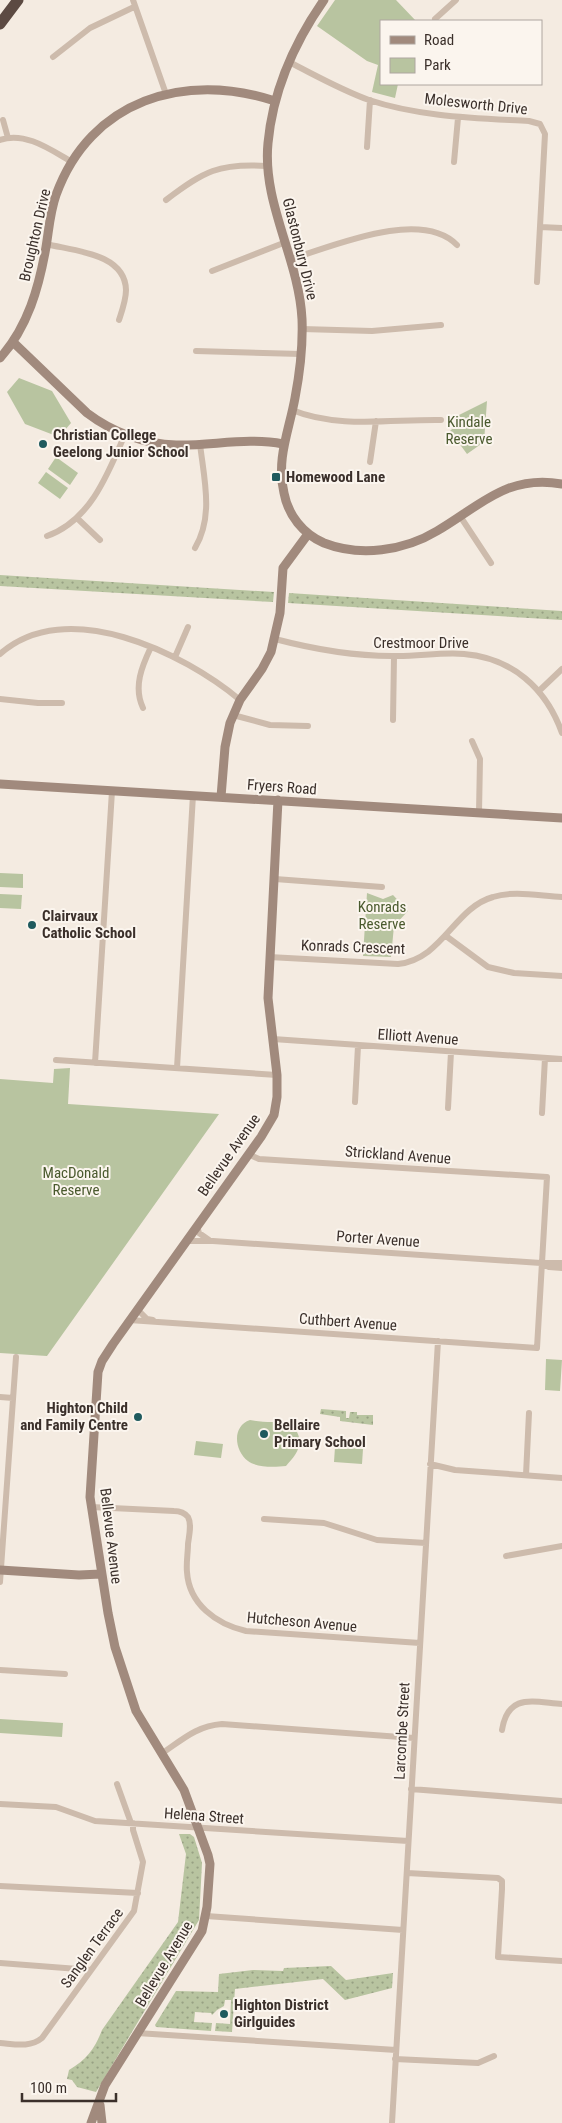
<svg xmlns="http://www.w3.org/2000/svg" width="562" height="2123" font-family="'Roboto Condensed',sans-serif">
	<style>
		.grass { fill: url(#grass-dots) }
		.park { fill: #b8c4a0 }
		.lines { fill: none; stroke-linecap: round; stroke-linejoin: round }
		.street { stroke: #cdbbac; stroke-width: 6 }
		.secondary { stroke: #a18a7d; stroke-width: 9 }
		.highway { stroke: #5c4a42; stroke-width: 11 }
		.poi-dot { fill: #1f5a5e; stroke: #fbf5ee; stroke-width: 2 }
		.labels { text-anchor: middle; stroke-width: 4; stroke-linejoin: round; paint-order: stroke }
		.street-label { font-size: 15px; fill: #3b302b; stroke: #fbf5ee }
		.park-label { font-size: 15px; fill: #4a5a2e; stroke: #fbf5ee }
		.poi-label { font-size: 15px; font-weight: bold; fill: #3b302b; stroke: #fbf5ee; text-anchor: start }
	</style>
	<defs>
		<pattern id="grass-dots" width="8" height="8" patternUnits="userSpaceOnUse" patternTransform="scale(1.25)"><rect width="8" height="8" fill="#b8c4a0"/><path d="M2 2h.1M6 6h.1" fill="none" stroke="#97a083" stroke-width="1.8" stroke-linecap="round"/></pattern>
	</defs>
	<rect width="100%" height="100%" fill="#f4ebe1"/>
	<path class="grass" d="M 0,575 L 274,592 L 273,602 L 0,586 Z
		M 289,593 L 562,611 L 562,620 L 288,603 Z
		M 321,1409 L 346,1411 L 346,1418 L 349,1418 L 350,1412 L 357,1412 L 357,1415 L 373,1415 L 373,1425 L 340,1421 L 340,1417 L 320,1414 Z
		M 179,1834 L 190,1834 L 194,1837 L 202,1863 L 199,1920 L 96,2092 L 77,2087 L 72,2080 L 67,2079 L 69,2070 C 86,2060 95,2049 102,2030 L 178,1922 L 186,1854 Z
		M 331,1966 L 346,1980 L 393,1973 L 392,1988 L 345,2000 L 323,1979 L 235,1989 L 232,2032 L 215,2031 L 216,2023 L 230,2024 L 231,2000 L 225,2000 L 224,2006 L 217,2010 L 212,2015 L 211,2013 L 195,2012 L 194,2022 L 212,2023 L 211,2031 L 156,2027 L 155,2025 L 176,1991 L 218,1992 L 219,1974 L 253,1970 L 283,1971 L 284,1968 Z"/>
	<path class="park" d="M 335,0 L 396,0 L 416,21 L 381,21 L 381,84 L 398,84 L 395,98 L 372,92 L 378,65 L 367,61 L 317,26 Z
		M 19,378 L 52,391 L 71,423 L 59,437 L 25,424 L 7,392 Z
		M 487,401 L 484,442 L 467,454 L 450,431 L 455,426 L 455,417 Z
		M 56,457 L 78,473 L 70,485 L 48,469 Z
		M 46,472 L 68,488 L 60,499 L 38,483 Z
		M 0,873 L 23,874 L 23,888 L 0,887 Z
		M 367,893 L 383,899 L 393,895 L 408,911 L 394,926 L 391,957 L 363,956 Z
		M 0,894 L 22,895 L 21,909 L 0,908 Z
		M 70,1068 L 68,1104 L 219,1114 L 47,1356 L 0,1353 L 0,1079 L 53,1083 L 54,1069 Z
		M 546,1359 L 562,1360 L 560,1391 L 545,1390 Z
		M 250,1420 C 263,1423 277,1421 289,1424 C 292,1425 296,1429 297,1432 C 304,1446 295,1456 286,1466 C 275,1467 257,1468 248,1461 C 234,1450 232,1426 250,1420 Z
		M 196,1441 L 223,1444 L 221,1458 L 194,1455 Z
		M 335,1447 L 363,1449 L 362,1464 L 334,1462 Z
		M 0,1719 L 63,1723 L 62,1737 L 0,1733 Z"/>
	<g class="lines">
		<path class="street" d="M 133,0 L 166,94
			M 435,19 L 456,0
			M 53,57 L 90,28 L 134,7
			M 289,62 C 315,75 341,90 369,100 C 420,117 477,118 529,121 L 540,124 L 545,134 L 537,282
			M 3,120 L 8,138
			M 0,140 C 25,131 51,150 72,162
			M 367,147 L 370,100
			M 454,162 L 458,118
			M 166,200 C 204,171 219,163 267,166
			M 540,227 L 562,228
			M 46,244 C 74,251 125,253 126,290 C 126,300 122,311 119,320
			M 291,259 C 333,246 421,208 457,245
			M 212,271 L 286,242
			M 302,329 L 372,331 L 441,325
			M 196,351 L 301,354
			M 292,410 C 338,429 393,419 441,420
			M 370,462 L 376,421
			M 460,516 L 491,563
			M 78,519 L 100,540
			M 47,536 C 90,521 108,474 125,434
			M 195,548 C 214,516 204,479 200,444
			M 275,639 C 313,649 352,656 392,656 C 416,657 440,652 464,654 C 512,658 546,688 562,733
			M 0,654 C 66,595 184,653 240,700
			M 175,657 L 188,627
			M 540,690 L 562,669
			M 0,699 L 38,703 L 62,703
			M 143,708 C 133,687 142,666 151,647
			M 233,715 L 270,725 L 308,726
			M 393,720 L 394,657
			M 472,741 L 480,759 L 479,813
			M 275,879 L 382,887
			M 446,936 L 488,967 L 514,973 L 562,976
			M 269,957 L 398,964 C 443,959 454,908 493,897 C 514,890 540,896 562,897
			M 273,1039 L 562,1059
			M 56,1060 L 277,1075
			M 95,1063 L 112,791
			M 177,1068 L 193,795
			M 355,1102 L 358,1046
			M 448,1108 L 451,1052
			M 542,1113 L 545,1058
			M 197,1226 L 199,1233 L 209,1240
			M 186,1241 L 213,1241 L 541,1263 L 562,1263
			M 541,1263 L 549,1267 L 562,1268
			M 137,1309 L 147,1319 L 153,1320
			M 129,1320 L 537,1348 L 547,1177 L 259,1159 L 248,1154
			M 0,1397 L 13,1398
			M 430,1464 L 455,1470 L 562,1478
			M 526,1475 L 529,1413
			M 91,1507 L 174,1511 C 179,1511 184,1512 188,1517 C 192,1524 189,1536 188,1544 C 188,1553 186,1563 187,1572 C 189,1604 216,1624 246,1631 L 420,1643
			M 264,1519 L 324,1523 L 377,1540 L 426,1543
			M 506,1556 L 562,1546
			M 0,1582 L 16,1357
			M 0,1670 L 65,1674
			M 502,1730 C 508,1693 532,1702 562,1704
			M 161,1754 C 182,1740 196,1726 222,1724 L 414,1738
			M 117,1784 L 131,1823
			M 411,1789 L 562,1801
			M 0,1804 L 56,1807 L 95,1821 L 408,1841
			M 407,1873 L 498,1878 L 502,1881 L 502,1889 L 498,1957 L 562,1961
			M 0,1886 L 138,1893
			M 206,1916 L 403,1930
			M 0,1963 L 91,1970
			M 137,2033 L 396,2050
			M 0,2043 C 14,2044 30,2048 42,2038 L 134,1911 L 143,1862 L 133,1830 L 133,1823
			M 395,2059 L 478,2063 L 494,2056
			M 392,2123 L 438,1341"/>
		<path class="secondary" d="M 324,0 C 294,43 273,90 268,143 C 262,203 299,259 302,319 C 303,345 300,372 295,398 C 289,431 276,459 284,493 C 288,515 303,534 324,543 C 360,557 404,551 437,531 C 480,506 507,474 562,484
			M 13,342 L 87,413 C 112,432 144,444 176,445 C 211,446 248,437 283,444
			M 0,358 C 28,327 39,287 46,247 C 49,229 50,212 56,195 C 90,100 185,71 275,101
			M 0,784 L 562,818
			M 221,797 L 225,747 L 230,723 L 240,700 L 262,669 L 271,652 L 280,613 L 283,568 L 308,534
			M 0,1570 L 79,1575 L 101,1574
			M 100,2105 L 102,2123
			M 91,2123 L 105,2085 L 202,1931 L 207,1907 L 210,1864 L 208,1855 L 184,1790 L 136,1711 L 115,1647 L 108,1613 L 90,1497 L 98,1372 L 102,1361 L 113,1344 L 261,1137 L 274,1115 L 277,1097 L 277,1075 L 268,998 L 278,800"/>
		<path class="highway" d="M 0,24 L 18,0"/>
	</g>
	<g class="poi-dot">
		<circle cx="43" cy="444" r="5"/>
		<rect x="271" y="472" width="10" height="10" rx="2.5"/>
		<circle cx="32" cy="925" r="5"/>
		<circle cx="138" cy="1417" r="5"/>
		<circle cx="264" cy="1434" r="5"/>
		<circle cx="224" cy="2014" r="5"/>
	</g>
	<g class="labels">
		<g class="street-label">
			<text transform="translate(476 104) rotate(6)" y="5">Molesworth Drive</text>
			<text transform="translate(35 235) rotate(-77)" y="5">Broughton Drive</text>
			<text transform="translate(300 249) rotate(76)" y="5">Glastonbury Drive</text>
			<text x="421" y="648">Crestmoor Drive</text>
			<text transform="translate(282 787) rotate(4)" y="5">Fryers Road</text>
			<text transform="translate(353 947) rotate(2)" y="5">Konrads Crescent</text>
			<text transform="translate(418 1037) rotate(4)" y="5">Elliott Avenue</text>
			<text transform="translate(229 1155) rotate(-55)" y="5">Bellevue Avenue</text>
			<text transform="translate(398 1155) rotate(4)" y="5">Strickland Avenue</text>
			<text transform="translate(378 1239) rotate(4)" y="5">Porter Avenue</text>
			<text transform="translate(348 1322) rotate(4)" y="5">Cuthbert Avenue</text>
			<text transform="translate(111 1536) rotate(83)" y="5">Bellevue Avenue</text>
			<text transform="translate(302 1622) rotate(5)" y="5">Hutcheson Avenue</text>
			<text transform="translate(402 1731) rotate(-87)" y="5">Larcombe Street</text>
			<text transform="translate(204 1816) rotate(4)" y="5">Helena Street</text>
			<text transform="translate(92 1948) rotate(-54)" y="5">Sanglen Terrace</text>
			<text transform="translate(164 1964) rotate(-59)" y="5">Bellevue Avenue</text>
		</g>
		<g class="park-label">
			<text x="469" y="427">Kindale<tspan x="469" dy="17">Reserve</tspan></text>
			<text x="382" y="912">Konrads<tspan x="382" dy="17">Reserve</tspan></text>
			<text x="76" y="1178">MacDonald<tspan x="76" dy="17">Reserve</tspan></text>
		</g>
		<g class="poi-label">
			<text x="53" y="440">Christian College<tspan x="53" dy="17">Geelong Junior School</tspan></text>
			<text x="286" y="482">Homewood Lane</text>
			<text x="42" y="921">Clairvaux<tspan x="42" dy="17">Catholic School</tspan></text>
			<text x="128" y="1413" text-anchor="end">Highton Child<tspan x="128" dy="17">and Family Centre</tspan></text>
			<text x="274" y="1430">Bellaire<tspan x="274" dy="17">Primary School</tspan></text>
			<text x="234" y="2010">Highton District<tspan x="234" dy="17">Girlguides</tspan></text>
		</g>
	</g>
	<rect x="380" y="20" width="162" height="65" fill="#fbf5ee" stroke="#aea6a0"/>
	<rect x="390" y="36" width="25" height="8" fill="#a18a7d" stroke="#aea6a0"/>
	<text x="424" y="45" font-size="15" fill="#3b302b">Road</text>
	<rect x="390" y="58" width="25" height="15" fill="#b8c4a0" stroke="#aea6a0"/>
	<text x="424" y="70" font-size="15" fill="#3b302b">Park</text>
	<path d="M22 2093v8h94v-8" fill="none" stroke="#3b302b" stroke-width="2.5"/>
	<text x="30" y="2093" font-size="15" fill="#3b302b" stroke="#fbf5ee" stroke-width="4" paint-order="stroke">100 m</text>
</svg>
